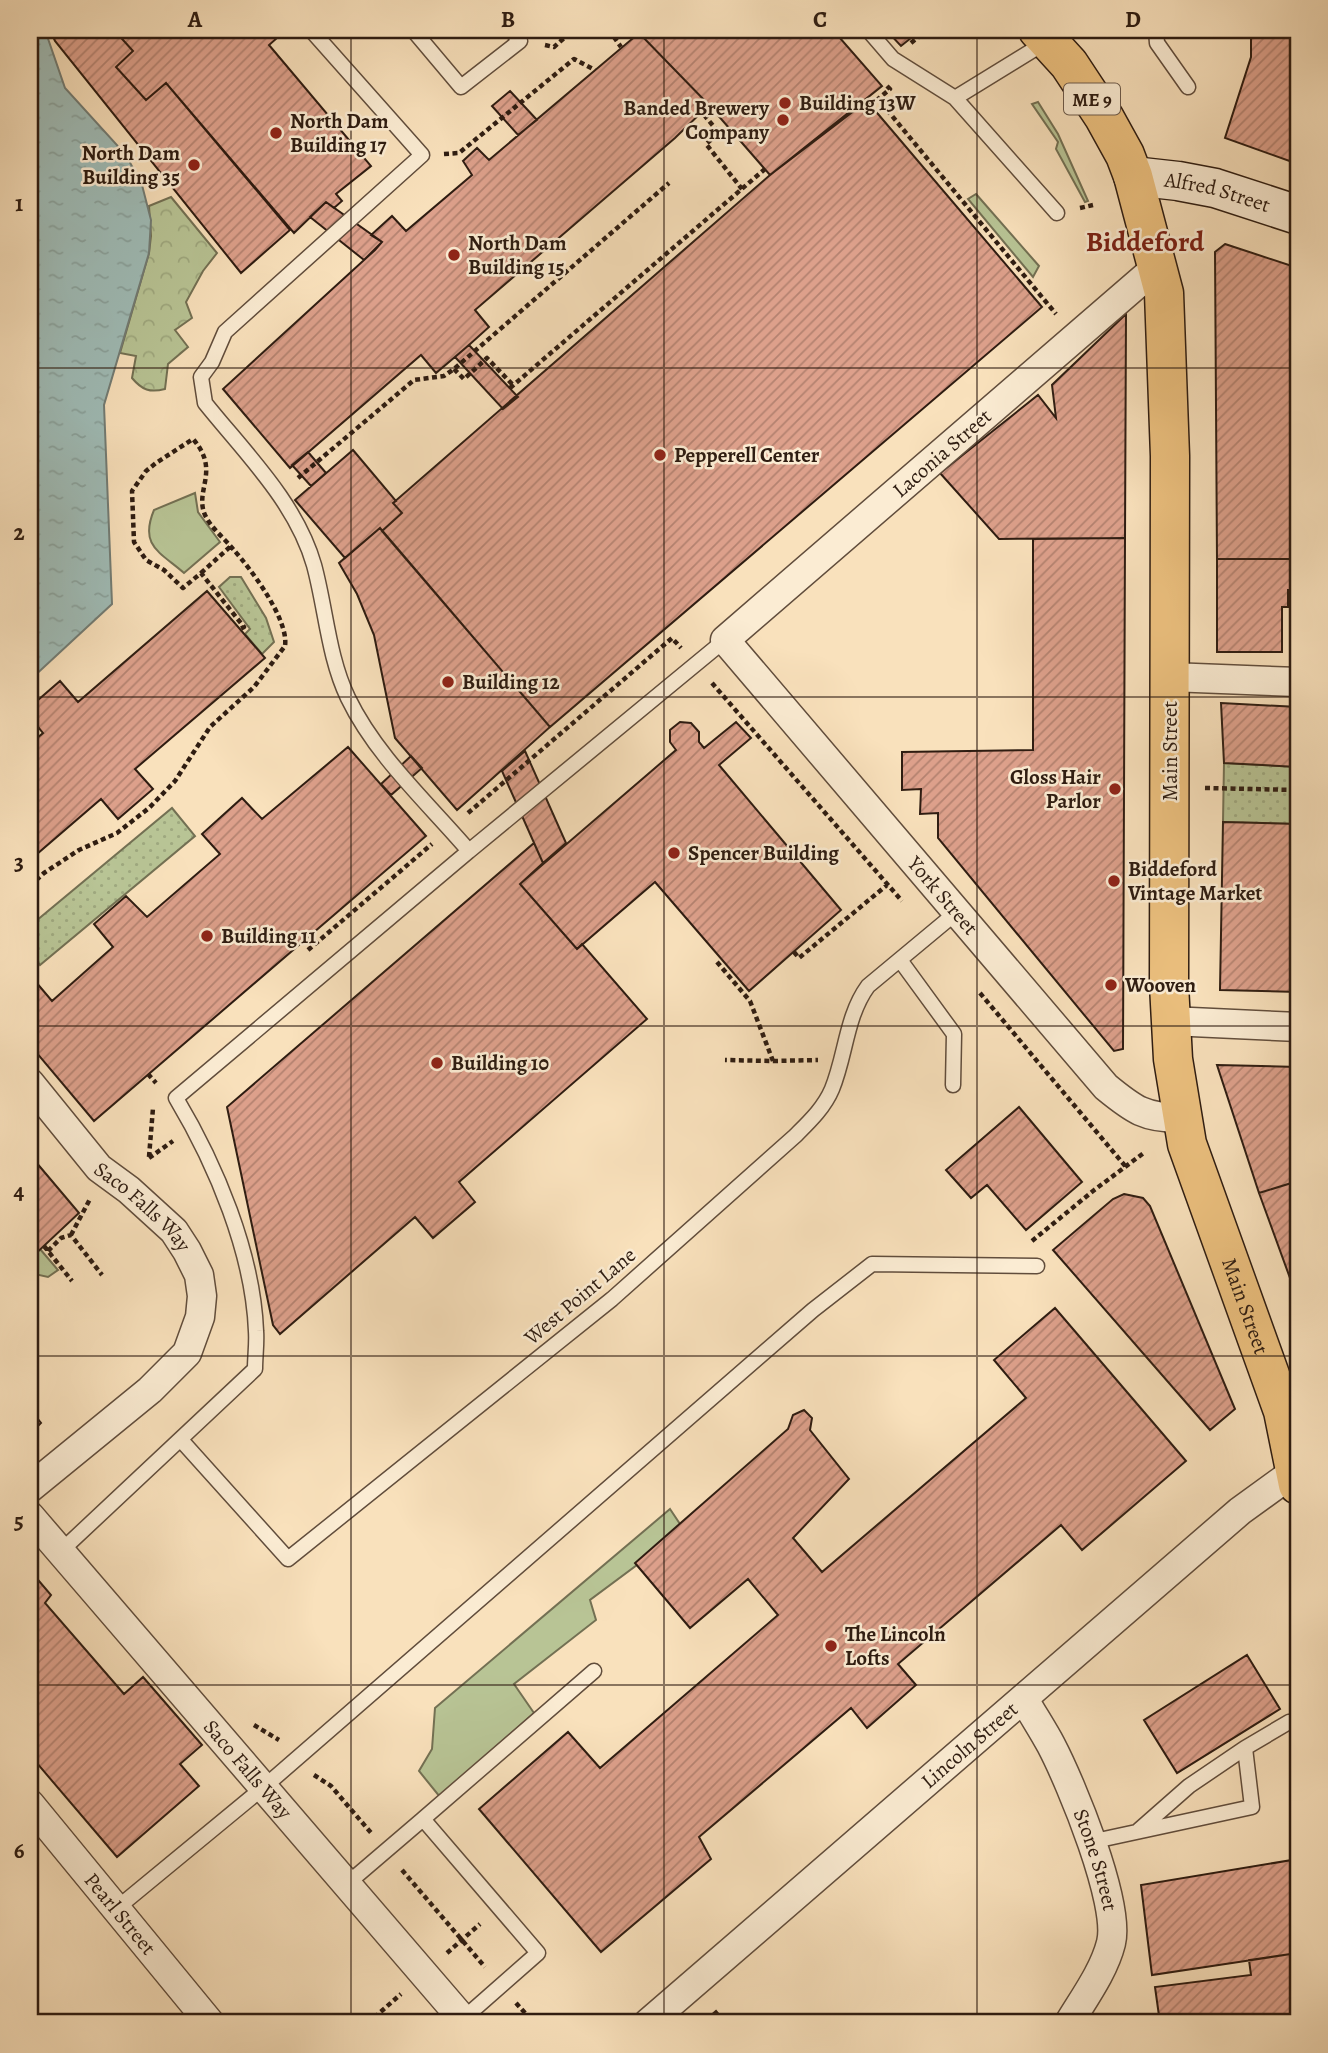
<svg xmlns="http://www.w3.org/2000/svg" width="1328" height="2053" font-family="Alegreya,serif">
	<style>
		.green { fill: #b8c495; stroke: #737053; stroke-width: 2 }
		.forest { fill: url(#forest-crowns); stroke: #737053; stroke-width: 2 }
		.park { fill: url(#park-dots); stroke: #737053; stroke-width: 2 }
		.water { fill: url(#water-ripples); stroke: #727c75; stroke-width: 2 }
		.building { fill: url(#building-hatch); stroke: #2e1c11; stroke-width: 2 }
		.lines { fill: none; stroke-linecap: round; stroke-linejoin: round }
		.service-casing { stroke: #614d3c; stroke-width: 17 }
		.minor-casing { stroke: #614d3c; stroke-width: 31 }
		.secondary-casing { stroke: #2e1c11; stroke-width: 41 }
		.primary-casing { stroke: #2e1c11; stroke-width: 41 }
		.path { stroke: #2e1c11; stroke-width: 4.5; stroke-dasharray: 5 3.5; stroke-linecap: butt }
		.service { stroke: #fbecd3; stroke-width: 14 }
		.minor { stroke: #fbecd3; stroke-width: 28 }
		.secondary { stroke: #fbecd3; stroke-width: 38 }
		.primary { stroke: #ecc07e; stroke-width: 38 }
		.grid { fill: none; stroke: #2e1c11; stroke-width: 2; stroke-opacity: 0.55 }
		.poi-dot { fill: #8f2418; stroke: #fbecd3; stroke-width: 2.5 }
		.labels { text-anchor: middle; stroke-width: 5; stroke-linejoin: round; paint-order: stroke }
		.shield { fill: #fbecd3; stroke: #6c5a4b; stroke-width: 2 }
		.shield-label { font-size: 19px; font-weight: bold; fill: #2e1c11 }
		.poi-label { font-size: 21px; font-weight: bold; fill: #2e1c11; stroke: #fbecd3; text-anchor: start }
		.street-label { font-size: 21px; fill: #2e1c11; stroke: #fbecd3 }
		.district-label { font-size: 28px; font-weight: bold; fill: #7a1f14; stroke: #fbecd3 }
		.neatline { fill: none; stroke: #2e1c11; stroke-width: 2.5 }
		.grid-label { font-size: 23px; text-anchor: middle; font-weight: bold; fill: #2e1c11 }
	</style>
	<defs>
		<pattern id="forest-crowns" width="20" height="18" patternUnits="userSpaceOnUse" patternTransform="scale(1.75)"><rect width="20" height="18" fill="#b8c495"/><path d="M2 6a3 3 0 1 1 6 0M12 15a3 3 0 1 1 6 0" fill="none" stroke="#9ea87f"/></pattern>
		<pattern id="park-dots" width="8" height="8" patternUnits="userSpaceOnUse" patternTransform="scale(1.75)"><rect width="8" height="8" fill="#b8c495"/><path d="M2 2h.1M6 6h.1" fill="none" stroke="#9ea87f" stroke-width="1.8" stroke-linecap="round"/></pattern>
		<pattern id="water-ripples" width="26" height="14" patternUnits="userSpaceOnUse" patternTransform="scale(1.75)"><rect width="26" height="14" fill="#9fbcb7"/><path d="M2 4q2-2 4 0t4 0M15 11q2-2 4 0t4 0" fill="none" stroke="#89a19c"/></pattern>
		<pattern id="building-hatch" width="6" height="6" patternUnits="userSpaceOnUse" patternTransform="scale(1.75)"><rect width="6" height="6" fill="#dda08b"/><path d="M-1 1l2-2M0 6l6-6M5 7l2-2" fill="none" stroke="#b48270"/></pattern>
	</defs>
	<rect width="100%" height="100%" fill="#f9e1bc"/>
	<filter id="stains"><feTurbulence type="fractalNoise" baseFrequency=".00286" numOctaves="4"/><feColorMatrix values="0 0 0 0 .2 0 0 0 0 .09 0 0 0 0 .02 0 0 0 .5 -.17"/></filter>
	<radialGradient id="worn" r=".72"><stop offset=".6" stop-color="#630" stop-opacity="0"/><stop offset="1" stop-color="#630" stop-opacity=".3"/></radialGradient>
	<path class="green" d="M 1038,102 L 1058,134 L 1088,201 L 1085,202 L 1056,149 L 1058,142 L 1032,104 Z
		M 976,194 L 1039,266 L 1033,277 L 968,199 Z
		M 195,493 L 198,512 L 220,542 L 184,573 C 160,552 139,546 154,510 Z
		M 40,1249 L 58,1270 L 48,1277 L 30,1273 L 30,1259 Z
		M 670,1509 L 684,1530 L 590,1600 L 596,1620 L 514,1684 L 534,1713 L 440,1797 L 419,1771 L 432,1749 L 435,1708 Z"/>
	<path class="forest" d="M 171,197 L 217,253 L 203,271 L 186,302 L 192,318 L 175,330 L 188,347 L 168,364 L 165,389 C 150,393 142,390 132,378 L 136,356 L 120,353 L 149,253 L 151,236 L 149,206 Z"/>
	<path class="park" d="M 230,577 L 241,577 L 266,618 L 274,642 L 262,654 L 245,634 L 250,629 L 219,587 Z
		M 1224,763 L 1298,767 L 1298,824 L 1223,822 Z
		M 172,808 L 195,836 L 40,965 L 30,952 L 30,926 Z"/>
	<path class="water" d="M 30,30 L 45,30 L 65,88 L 126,155 L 142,185 L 151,220 L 149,253 L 104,405 L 112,604 L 30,680 Z"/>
	<path class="building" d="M 50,30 L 114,30 L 133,51 L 116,67 L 146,100 L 166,83 L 290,230 L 241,273 L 55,41 Z
		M 114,30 L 286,30 L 269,45 L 371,166 L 336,194 L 342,201 L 334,208 L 326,202 L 294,233 L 166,83 L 146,100 L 116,67 L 133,51 Z
		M 636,30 L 833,30 L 882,86 L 770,175 L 709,105 Z
		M 886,30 L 921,30 L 901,46 Z
		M 1251,30 L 1298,30 L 1298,164 L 1225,138 L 1251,57 Z
		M 639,33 L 709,105 L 675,138 L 475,310 L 489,327 L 469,345 L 436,373 L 421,355 L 290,468 L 223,389 L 375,250 L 382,242 L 371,235 L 392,216 L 406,231 L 472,175 L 463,161 L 477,148 L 489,160 Z
		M 510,91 L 537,120 L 518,135 L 492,106 Z
		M 867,101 L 1042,307 L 550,727 L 382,531 L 402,513 L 393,503 L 770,175 Z
		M 326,202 L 382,242 L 364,260 L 310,217 Z
		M 1225,244 L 1298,268 L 1298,559 L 1217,559 L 1215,252 Z
		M 1126,314 L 1125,538 L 999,539 L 940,473 L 1038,395 L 1056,418 L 1052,385 Z
		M 469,345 L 518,397 L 503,409 L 455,357 Z
		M 353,450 L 396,501 L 393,503 L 402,513 L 382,531 L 380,528 L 345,558 L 295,500 Z
		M 308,452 L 326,473 L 311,486 L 292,465 Z
		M 380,528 L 550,727 L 457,810 L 395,738 L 374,635 L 357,594 L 339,563 Z
		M 1125,538 L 1123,1049 L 1114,1051 L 938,838 L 938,813 L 920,814 L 921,789 L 902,790 L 902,752 L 1033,750 L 1033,539 Z
		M 1217,559 L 1298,559 L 1298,590 L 1288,590 L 1288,607 L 1282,607 L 1282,652 L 1217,652 Z
		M 207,591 L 265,658 L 135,769 L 153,789 L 118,819 L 101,799 L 30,860 L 30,744 L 43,733 L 30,717 L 30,707 L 60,681 L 78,702 Z
		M 1221,703 L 1298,707 L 1298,767 L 1224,763 Z
		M 680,722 L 691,723 L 699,732 L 699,742 L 704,748 L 736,722 L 751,738 L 719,765 L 841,910 L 749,991 L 655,882 L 577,949 L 520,884 L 676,750 L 670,742 L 670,730 Z
		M 348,747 L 426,836 L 94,1121 L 30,1045 L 30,975 L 52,1001 L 113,947 L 94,924 L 126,896 L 147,917 L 220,854 L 202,834 L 242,798 L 262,819 Z
		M 525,751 L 566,843 L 543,863 L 502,771 Z
		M 411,756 L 422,768 L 391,795 L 381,784 Z
		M 1223,822 L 1298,824 L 1298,992 L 1220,990 Z
		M 534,843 L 543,863 L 520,884 L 577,949 L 582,944 L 647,1019 L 459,1182 L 475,1202 L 433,1238 L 415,1217 L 280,1334 L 273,1325 L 227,1107 Z
		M 1217,1065 L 1298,1067 L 1298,1181 L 1259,1193 Z
		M 1019,1107 L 1082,1182 L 1026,1230 L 987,1185 L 971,1198 L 946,1170 Z
		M 30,1155 L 79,1213 L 30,1259 Z
		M 1298,1181 L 1298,1300 L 1259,1193 Z
		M 1124,1194 L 1143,1198 L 1150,1206 L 1235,1409 L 1210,1430 L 1053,1250 L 1113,1199 Z
		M 1055,1308 L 1186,1461 L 1082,1550 L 1061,1525 L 898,1664 L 916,1685 L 867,1728 L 851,1708 L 699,1837 L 711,1859 L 601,1952 L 479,1809 L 568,1732 L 600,1768 L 778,1615 L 748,1579 L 690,1628 L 635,1563 L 788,1429 L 793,1415 L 804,1410 L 812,1418 L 810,1430 L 849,1479 L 793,1538 L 822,1572 L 1026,1398 L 994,1360 Z
		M 30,1409 L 41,1423 L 30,1434 Z
		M 33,1574 L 51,1595 L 45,1603 L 124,1694 L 143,1677 L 202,1745 L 180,1764 L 199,1786 L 117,1857 L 30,1755 L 30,1577 Z
		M 1247,1655 L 1280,1709 L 1177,1773 L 1144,1720 Z
		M 1298,1859 L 1298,1953 L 1152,1975 L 1141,1885 Z
		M 1298,1953 L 1298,2023 L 1160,2023 L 1155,1987 L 1251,1975 L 1249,1960 Z
		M 716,2011 L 726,2023 L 702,2023 Z"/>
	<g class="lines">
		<defs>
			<path id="service" d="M 311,30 L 422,155 L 225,332 L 212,362 L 201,377 L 205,403 C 245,453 296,502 314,565 C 326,609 328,656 348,698 C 376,756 428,803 469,851 L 725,640
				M 413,30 L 461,87 L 520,41 L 511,30
				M 868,30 L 893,59 L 955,98
				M 1156,30 L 1157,43 L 1188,87
				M 1046,42 L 955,98 L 1057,213
				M 900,960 L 954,1034 L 953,1085
				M 181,1440 L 288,1559 L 612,1299 L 795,1136 C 809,1122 824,1108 832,1089 C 846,1055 846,1016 868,986 L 957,912
				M 60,1552 L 255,1369 C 255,1356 257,1343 256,1331 C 253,1253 216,1165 176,1098 L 469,851
				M 423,1819 L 594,1671
				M 1139,1830 L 1189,1786 L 1245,1748
				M 1090,1842 L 1252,1807 L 1245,1748 L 1289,1722 L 1298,1721
				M 347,1884 L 423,1819 L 538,1953 L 463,2019
				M 116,1909 L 264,1787 L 813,1310 L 872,1264 L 1037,1266"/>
			<g id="minor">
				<path id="s1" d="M 1158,266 L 725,640 L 1106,1087 C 1134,1110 1145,1118 1181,1118"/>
				<path d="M 1170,677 L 1298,682"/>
				<path d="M 1170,1021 L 1298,1027"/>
				<path id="s2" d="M 30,1083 L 99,1168 L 129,1190 L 174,1231 L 187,1251 L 199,1275 L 202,1296 L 200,1317 L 187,1353 L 150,1390 L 30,1488"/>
				<path id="s3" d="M 30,1516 L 466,2023"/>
				<path id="s4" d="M 1024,1699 C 1033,1715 1043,1730 1051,1745 C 1071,1783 1121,1904 1111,1943 C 1104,1971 1084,1998 1069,2023"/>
				<path id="s5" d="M 30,1804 L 210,2023"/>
				<path id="s6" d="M 648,2023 L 1240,1511 L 1298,1469"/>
			</g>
			<g id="secondary">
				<path id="s7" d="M 1133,176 L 1178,181 L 1215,188 L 1298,215"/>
			</g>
			<g id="primary">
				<path id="s8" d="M 1038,30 L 1069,64 L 1104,117 L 1125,155 L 1133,176 L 1164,293 L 1170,456 L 1169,985 L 1173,1059 L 1187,1144 L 1283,1411 L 1298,1485"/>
			</g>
		</defs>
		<use href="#service" class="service-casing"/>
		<use href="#minor" class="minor-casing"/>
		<use href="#secondary" class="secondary-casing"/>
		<use href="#primary" class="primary-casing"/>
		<path class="path" d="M 609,30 L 621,47
			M 911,43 L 927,30
			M 545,45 L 554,47 L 573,30
			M 887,86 L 890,89 L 878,99 L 1056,314
			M 713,110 L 705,116 L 719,133 L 706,144 L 742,189
			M 444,154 L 459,153 L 574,59 L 595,70
			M 1080,208 L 1093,205
			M 454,369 L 464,379 L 487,358 L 513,385
			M 510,388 L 765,169
			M 298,478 L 414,380 L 444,376 L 454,369 L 669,183
			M 201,573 L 231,546
			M 712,683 L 902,901
			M 1205,788 L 1298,790
			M 468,813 L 672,638 L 681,648
			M 30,886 L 44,873 L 79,850 L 117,833 L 149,808 L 175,781 L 210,727 L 254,687 L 285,646 C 289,619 250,568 233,549 C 224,538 211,528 205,515 C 194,490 221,471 193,439 L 156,463 L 146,471 L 132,491 L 134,542 L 146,560 L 164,570 L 183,588 L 201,573 L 244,627 L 240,629
			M 308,950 L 432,844
			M 794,952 L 799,958 L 887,885
			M 717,962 L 750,1001 L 773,1061 L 725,1060
			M 980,993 L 1126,1167
			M 773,1061 L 818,1060
			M 148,1074 L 156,1083
			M 149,1157 L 153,1108
			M 149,1158 L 173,1141
			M 71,1235 L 90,1199
			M 1032,1241 L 1093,1191 L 1145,1152
			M 44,1246 L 72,1281
			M 48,1251 L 61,1238 L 71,1235 L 102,1275
			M 254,1725 L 279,1740
			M 314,1775 L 331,1786 L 372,1834
			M 402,1870 L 485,1967
			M 447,1953 L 480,1924
			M 516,2003 L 534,2023
			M 368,2023 L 401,1994"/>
		<use href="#service" class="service"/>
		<use href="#minor" class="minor"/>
		<use href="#secondary" class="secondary"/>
		<use href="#primary" class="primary"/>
	</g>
	<path class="grid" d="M 351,30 L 351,2023M 664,30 L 664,2023M 977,30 L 977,2023M 30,368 L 1298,368M 30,697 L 1298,697M 30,1026 L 1298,1026M 30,1356 L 1298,1356M 30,1685 L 1298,1685"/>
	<g class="poi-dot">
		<circle cx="785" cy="103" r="7"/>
		<circle cx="783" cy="120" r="7"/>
		<circle cx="276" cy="133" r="7"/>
		<circle cx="194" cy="165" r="7"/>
		<circle cx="454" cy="255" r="7"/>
		<circle cx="660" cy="455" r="7"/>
		<circle cx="448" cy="682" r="7"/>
		<circle cx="1115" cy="789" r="7"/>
		<circle cx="674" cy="853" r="7"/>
		<circle cx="1114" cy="881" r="7"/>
		<circle cx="207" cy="936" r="7"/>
		<circle cx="1111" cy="985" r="7"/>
		<circle cx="437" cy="1063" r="7"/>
		<circle cx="831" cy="1646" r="7"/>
	</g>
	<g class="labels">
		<rect class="shield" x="1064" y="83.5" width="56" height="31" rx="5"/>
		<g class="shield-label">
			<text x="1092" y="106">ME 9</text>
		</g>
		<g class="poi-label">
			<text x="799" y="110">Building 13W</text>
			<text x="769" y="115" text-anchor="end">Banded Brewery<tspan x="769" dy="24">Company</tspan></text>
			<text x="290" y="128">North Dam<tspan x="290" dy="24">Building 17</tspan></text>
			<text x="180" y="160" text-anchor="end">North Dam<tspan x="180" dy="24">Building 35</tspan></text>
			<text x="468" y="250">North Dam<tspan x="468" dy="24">Building 15</tspan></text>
			<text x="674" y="462">Pepperell Center</text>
			<text x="462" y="689">Building 12</text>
			<text x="1101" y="784" text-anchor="end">Gloss Hair<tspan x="1101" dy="24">Parlor</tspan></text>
			<text x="688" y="860">Spencer Building</text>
			<text x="1128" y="876">Biddeford<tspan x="1128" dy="24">Vintage Market</tspan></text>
			<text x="221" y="943">Building 11</text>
			<text x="1125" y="992">Wooven</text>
			<text x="451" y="1070">Building 10</text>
			<text x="845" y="1641">The Lincoln<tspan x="845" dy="24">Lofts</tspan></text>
		</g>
		<g class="street-label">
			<text dy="7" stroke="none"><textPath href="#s7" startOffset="86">Alfred Street</textPath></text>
			<text transform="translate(942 453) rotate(-41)" y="7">Laconia Street</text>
			<text transform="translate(1170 751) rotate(-90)" y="7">Main Street</text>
			<text dy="7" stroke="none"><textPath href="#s1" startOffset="908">York Street</textPath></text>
			<text dy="7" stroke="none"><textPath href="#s2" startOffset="168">Saco Falls Way</textPath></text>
			<text transform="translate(580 1296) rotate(-40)" y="7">West Point Lane</text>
			<text dy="7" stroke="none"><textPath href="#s8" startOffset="1321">Main Street</textPath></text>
			<text dy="7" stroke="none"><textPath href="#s6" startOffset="425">Lincoln Street</textPath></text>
			<text dy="7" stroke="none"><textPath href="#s3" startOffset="334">Saco Falls Way</textPath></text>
			<text dy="7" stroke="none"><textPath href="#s4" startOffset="177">Stone Street</textPath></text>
			<text dy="7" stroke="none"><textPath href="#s5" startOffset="142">Pearl Street</textPath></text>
		</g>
		<g class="district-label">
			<text x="1145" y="251">Biddeford</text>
		</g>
	</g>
	<rect width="1328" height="2053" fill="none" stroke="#f9e1bc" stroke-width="77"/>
	<rect x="38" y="38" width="1252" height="1976" class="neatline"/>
	<g class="grid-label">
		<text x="195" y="27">A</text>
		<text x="508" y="27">B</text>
		<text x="820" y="27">C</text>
		<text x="1133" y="27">D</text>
		<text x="19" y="211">1</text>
		<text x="19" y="540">2</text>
		<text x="19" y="870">3</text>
		<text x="19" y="1199">4</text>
		<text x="19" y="1528">5</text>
		<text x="19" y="1858">6</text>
	</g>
	<rect width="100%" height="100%" filter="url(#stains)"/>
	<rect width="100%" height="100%" fill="url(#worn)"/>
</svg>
